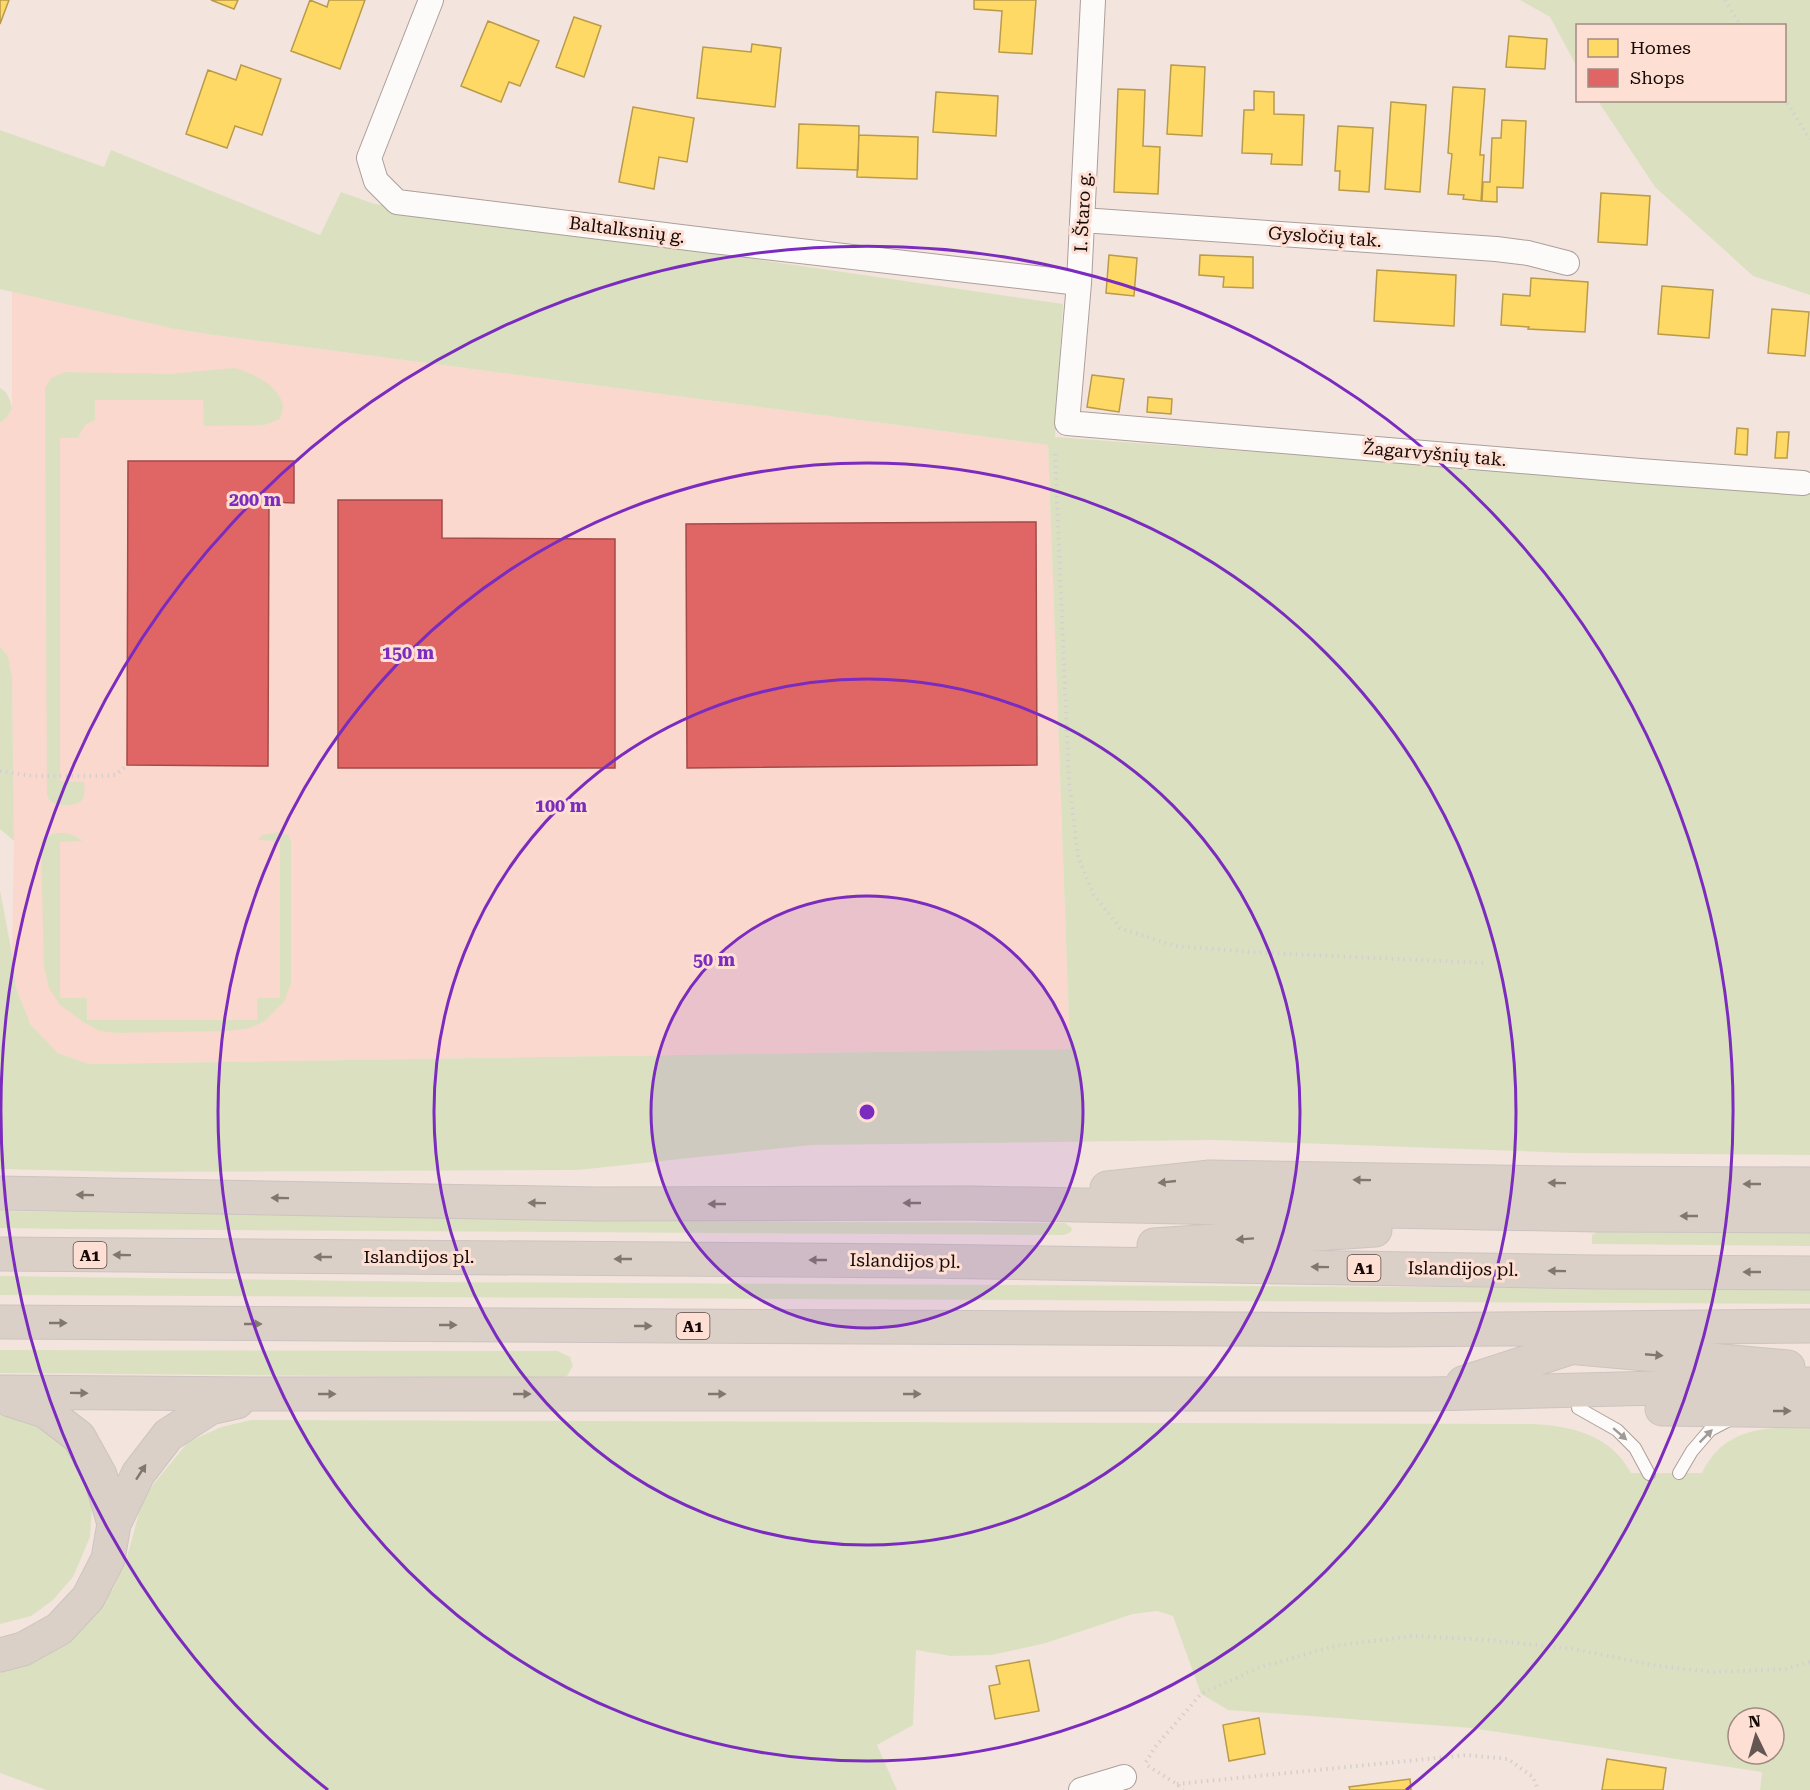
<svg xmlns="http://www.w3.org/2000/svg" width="1810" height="1790" font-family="'Roboto Serif',serif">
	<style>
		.built { fill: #fad8cd }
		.green { fill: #dbe1c0; fill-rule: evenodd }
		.homes { fill: #ffd966; stroke: #b99b49; stroke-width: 1.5 }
		.shops { fill: #e06666; stroke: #a34a49; stroke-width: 1.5 }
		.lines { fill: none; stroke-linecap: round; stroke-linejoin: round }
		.lane-casing { stroke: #ac9f9a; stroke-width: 14 }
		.street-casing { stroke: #ac9f9a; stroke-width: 26 }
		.highway-casing { stroke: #ccc4c1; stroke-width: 35 }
		.path { stroke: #d5d0ce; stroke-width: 4; stroke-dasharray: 1.5 4.5; stroke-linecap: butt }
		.lane { stroke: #fdfbfa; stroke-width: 12 }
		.street { stroke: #fdfbfa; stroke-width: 24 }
		.highway { stroke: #dbd0c7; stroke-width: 33 }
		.oneway { fill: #827770 }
		.oneway2 { fill: #a19b98 }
		.ring { fill: none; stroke: #7b2cbf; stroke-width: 3 }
		.labels { text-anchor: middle; stroke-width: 6; stroke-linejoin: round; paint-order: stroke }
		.shield { fill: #fedfd4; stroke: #5c4a44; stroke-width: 1.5 }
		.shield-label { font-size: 16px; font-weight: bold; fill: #160a06 }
		.street-label { font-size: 18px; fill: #160a06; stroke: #fedfd4 }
		.centre { fill: #7b2cbf; stroke: #fedfd4; stroke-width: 3 }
		.ring-label { font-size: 18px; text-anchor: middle; font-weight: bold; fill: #7b2cbf; stroke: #fedfd4; stroke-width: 6; stroke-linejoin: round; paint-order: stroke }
	</style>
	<rect width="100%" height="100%" fill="#f4e4de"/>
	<path class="built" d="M 12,291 L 175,329 L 206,334 L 1048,445 L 1070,1049 L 89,1064 L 58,1053 L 31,1025 L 16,988 L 12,954 L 14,841 L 12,677 L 8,656 L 0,646 L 0,423 L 8,416 L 12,408 Z"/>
	<path class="green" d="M 1520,0 L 1810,0 L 1810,295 L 1753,276 L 1655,187 L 1598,101 L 1784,100 L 1784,26 L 1578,26 L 1577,67 L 1550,17 Z
		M 0,130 L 104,167 L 111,150 L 320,235 L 341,192 L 375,204 L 1063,304 L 1055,437 L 1810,493 L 1810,1155 L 1571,1153 L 1214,1140 L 811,1145 L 578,1170 L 131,1172 L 0,1169 L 0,890 L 12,954 L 16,988 L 31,1025 L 58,1053 L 89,1064 L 1070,1049 L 1048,445 L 206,334 L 175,329 L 0,289 Z
		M 234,368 C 251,372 279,385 283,405 C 283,410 281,414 280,419 L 264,425 L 204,426 L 203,400 L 95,400 L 95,420 L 85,425 L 78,438 L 60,438 L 60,781 L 84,782 C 84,787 86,796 81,801 C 77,806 58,806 53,803 C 49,800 49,800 47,795 L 45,388 L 51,378 L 65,372 L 170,374 Z
		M 0,388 C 8,392 10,399 12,408 L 8,416 L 0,423 Z
		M 0,646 L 8,656 L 12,677 L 14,841 L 0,829 Z
		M 281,832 L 288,835 L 291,841 L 291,983 L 284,1002 L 265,1021 L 250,1028 L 227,1031 L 118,1033 L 100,1031 L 83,1022 L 59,1004 L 49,988 L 44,967 L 41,846 L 42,839 C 55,830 71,831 82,841 L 60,842 L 60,998 L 87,998 L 87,1020 L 257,1020 L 257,998 L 280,998 L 280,841 L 258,840 L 262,835 Z
		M 0,1211 L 835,1222 L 1065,1223 L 1072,1228 L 1071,1232 L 1064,1235 L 66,1229 L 0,1228 Z
		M 1597,1232 L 1810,1233 L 1810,1246 L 1592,1244 L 1592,1235 Z
		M 0,1276 L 436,1282 L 1810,1289 L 1810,1304 L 0,1295 Z
		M 0,1350 L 558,1351 L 570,1357 L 573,1366 L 567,1376 L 556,1378 L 0,1373 Z
		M 0,1411 L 47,1428 L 71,1452 L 93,1491 L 90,1537 L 73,1577 L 52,1601 L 31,1616 L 0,1624 Z
		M 251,1420 L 1533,1424 C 1572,1426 1611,1435 1631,1473 L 1702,1473 C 1724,1427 1766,1427 1810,1427 L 1810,1790 L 1760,1790 L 1762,1772 L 1471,1728 L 1228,1710 L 1201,1694 L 1173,1616 L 1157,1611 L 1133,1614 L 1046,1643 L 992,1655 L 951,1656 L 916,1650 L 913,1725 L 877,1745 L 897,1790 L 46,1790 L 0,1773 L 0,1667 L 79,1627 L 113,1589 L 127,1557 L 139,1513 L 147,1492 L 188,1442 L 221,1427 ZM 1738,1718 L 1774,1718 L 1774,1754 L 1738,1754 Z"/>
	<path class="homes" d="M 0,0 L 9,0 L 0,24 Z
		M 211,0 L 238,0 L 234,9 Z
		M 310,0 L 327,7 L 329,0 L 365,0 L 340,69 L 291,51 Z
		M 974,0 L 1036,0 L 1032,54 L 999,52 L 1002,11 L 974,9 Z
		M 574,17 L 601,26 L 584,77 L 556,67 Z
		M 488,21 L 539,41 L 520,86 L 509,82 L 501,102 L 461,86 Z
		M 1509,36 L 1547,39 L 1545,69 L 1506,67 Z
		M 752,44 L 781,48 L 775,107 L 697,98 L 703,47 L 751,52 Z
		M 241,65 L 281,79 L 262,135 L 235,126 L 227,148 L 186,134 L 208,70 L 236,80 Z
		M 1171,65 L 1205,67 L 1202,136 L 1167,134 Z
		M 1453,87 L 1485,89 L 1480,155 L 1484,155 L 1481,201 L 1463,199 L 1464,195 L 1448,194 L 1452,154 L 1448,153 Z
		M 1118,89 L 1145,90 L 1143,146 L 1160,147 L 1158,194 L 1114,192 Z
		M 1254,91 L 1274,92 L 1274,114 L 1304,115 L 1302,165 L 1271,164 L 1272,154 L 1242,153 L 1244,110 L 1254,110 Z
		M 936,92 L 998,96 L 996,136 L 933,132 Z
		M 1391,102 L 1426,105 L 1420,192 L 1385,189 Z
		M 633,107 L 694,118 L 687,162 L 659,157 L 654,189 L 619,182 Z
		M 1502,120 L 1526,121 L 1523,188 L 1497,187 L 1497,202 L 1482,201 L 1483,182 L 1490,182 L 1492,138 L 1501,138 Z
		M 799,124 L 859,126 L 858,170 L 797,168 Z
		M 1338,126 L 1373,128 L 1369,192 L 1339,190 L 1340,171 L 1335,171 Z
		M 859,135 L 918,137 L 917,179 L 857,177 Z
		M 1601,193 L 1650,196 L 1647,245 L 1598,242 Z
		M 1109,255 L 1137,258 L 1134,296 L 1106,293 Z
		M 1200,255 L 1253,257 L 1253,288 L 1223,287 L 1224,277 L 1199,275 Z
		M 1377,270 L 1456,275 L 1454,326 L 1374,321 Z
		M 1531,278 L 1588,282 L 1585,332 L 1528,329 L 1529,327 L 1501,325 L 1503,294 L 1530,296 Z
		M 1662,286 L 1713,290 L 1709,338 L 1658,334 Z
		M 1772,309 L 1809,312 L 1805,356 L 1768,353 Z
		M 1092,375 L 1124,379 L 1119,412 L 1087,407 Z
		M 1148,397 L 1172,399 L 1171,414 L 1147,412 Z
		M 1737,428 L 1748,429 L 1747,455 L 1735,454 Z
		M 1777,432 L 1789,432 L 1787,458 L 1775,458 Z
		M 1029,1660 L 1039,1711 L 995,1719 L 989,1686 L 1000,1684 L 996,1666 Z
		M 1259,1718 L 1265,1754 L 1229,1761 L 1223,1725 Z
		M 1607,1759 L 1666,1768 L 1663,1790 L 1602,1790 Z
		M 1410,1779 L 1411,1790 L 1350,1790 L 1349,1787 Z"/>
	<path class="shops" d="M 128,461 L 294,461 L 294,503 L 269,502 L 268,766 L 127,765 Z
		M 338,500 L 442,500 L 442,538 L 615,539 L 615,768 L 338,768 Z
		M 1036,522 L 1037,765 L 687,768 L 686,524 Z"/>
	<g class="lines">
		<defs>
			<path id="lane" d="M 1578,1408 L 1617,1430 L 1635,1448 L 1649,1474
				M 1679,1473 L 1692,1451 L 1710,1430 L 1731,1419"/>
			<path id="street" d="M 431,0 L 369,158 L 376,181 L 397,202 L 713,241 L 1079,283
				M 1093,0 L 1079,283 L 1067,423 L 1640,471 L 1803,483
				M 1082,220 L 1496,249 L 1528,253 L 1567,263
				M 1081,1790 L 1124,1777"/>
			<path id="highway" d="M 1107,1188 L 1210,1177 L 1558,1183 L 1810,1184
				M 0,1193 L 596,1204 L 971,1203 L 1597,1215 L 1810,1216
				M 1154,1245 L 1375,1230
				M 0,1254 L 919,1261 L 1596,1272 L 1810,1273
				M 0,1322 L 1387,1330 L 1810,1326
				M 1568,1347 L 1788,1367
				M 1463,1383 L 1588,1342
				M 0,1392 L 268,1394 L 1430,1394 L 1810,1384
				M 10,1400 L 45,1411 L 79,1437 L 100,1475 L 114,1524
				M 1662,1409 L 1810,1411
				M 0,1655 L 23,1649 L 59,1629 L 88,1598 L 108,1559 L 114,1524 L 138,1474 L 168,1435 L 210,1408 L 237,1402"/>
		</defs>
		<use href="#lane" class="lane-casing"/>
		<use href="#street" class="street-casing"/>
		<use href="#highway" class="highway-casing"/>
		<path class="path" d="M 1725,0 L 1741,26
			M 1784,98 L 1810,139
			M 1055,454 L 1069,781 L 1078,857 L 1094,895 L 1120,928 L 1175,946 L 1266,953 L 1484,963
			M 0,771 L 32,776 L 98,776 L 116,775 L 127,765
			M 1146,1762 L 1155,1747 L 1201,1694 L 1258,1668 L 1335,1646 L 1414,1636 L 1488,1640 L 1574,1649 L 1658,1666 L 1714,1672 L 1786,1669 L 1810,1662
			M 1148,1766 L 1177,1784 L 1183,1790
			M 1177,1784 L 1467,1755 L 1508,1759 L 1533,1777 L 1538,1790"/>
		<use href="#lane" class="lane"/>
		<use href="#street" class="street"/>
		<use href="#highway" class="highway"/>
	</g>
	<defs><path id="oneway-solid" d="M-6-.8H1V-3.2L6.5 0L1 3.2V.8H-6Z" transform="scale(1.5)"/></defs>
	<g class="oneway">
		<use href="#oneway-solid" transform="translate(1362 1180) rotate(-179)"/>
		<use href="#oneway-solid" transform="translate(1167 1182) rotate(174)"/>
		<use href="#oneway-solid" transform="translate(1557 1183) rotate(-179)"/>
		<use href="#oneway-solid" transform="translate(1752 1184) rotate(-180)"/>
		<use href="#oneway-solid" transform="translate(85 1195) rotate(-179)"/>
		<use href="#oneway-solid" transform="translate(280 1198) rotate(-179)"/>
		<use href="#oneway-solid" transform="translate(537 1203) rotate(-179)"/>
		<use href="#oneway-solid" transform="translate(912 1203) rotate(180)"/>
		<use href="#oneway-solid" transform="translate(717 1204) rotate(180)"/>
		<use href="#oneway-solid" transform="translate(1689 1216) rotate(-180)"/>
		<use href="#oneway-solid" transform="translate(1245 1239) rotate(176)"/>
		<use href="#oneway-solid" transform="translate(122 1255) rotate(-179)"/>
		<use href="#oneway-solid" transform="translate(323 1257) rotate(-180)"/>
		<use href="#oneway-solid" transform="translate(623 1259) rotate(-180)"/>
		<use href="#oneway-solid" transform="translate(818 1260) rotate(-180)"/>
		<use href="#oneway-solid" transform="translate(1320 1267) rotate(-179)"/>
		<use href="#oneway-solid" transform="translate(1557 1271) rotate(-179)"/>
		<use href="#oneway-solid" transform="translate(1752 1272) rotate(-180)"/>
		<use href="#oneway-solid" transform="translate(58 1323)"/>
		<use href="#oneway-solid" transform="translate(253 1324)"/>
		<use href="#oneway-solid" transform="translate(448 1325)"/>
		<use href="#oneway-solid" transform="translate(643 1326)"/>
		<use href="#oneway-solid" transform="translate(1654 1355) rotate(5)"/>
		<use href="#oneway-solid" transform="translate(79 1393) rotate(1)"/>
		<use href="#oneway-solid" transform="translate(327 1394)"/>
		<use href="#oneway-solid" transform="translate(522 1394)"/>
		<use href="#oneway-solid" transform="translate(717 1394)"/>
		<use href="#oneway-solid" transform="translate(912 1394)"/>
		<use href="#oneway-solid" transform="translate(1782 1411)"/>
		<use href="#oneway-solid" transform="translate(141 1472) rotate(-57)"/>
	</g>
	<g class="oneway2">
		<use href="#oneway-solid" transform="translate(1620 1434) rotate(41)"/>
		<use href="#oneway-solid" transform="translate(1706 1436) rotate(-45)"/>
	</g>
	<circle cx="867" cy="1112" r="216" fill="#7b2cbf" fill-opacity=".12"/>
	<g class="ring">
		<circle cx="867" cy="1112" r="216"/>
		<circle cx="867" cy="1112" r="433"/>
		<circle cx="867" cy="1112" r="649"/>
		<path d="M328 1790A866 866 0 1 1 1406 1790"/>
	</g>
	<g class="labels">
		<g class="shield">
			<rect x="73.5" y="1242" width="33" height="26" rx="4.5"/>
			<rect x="1347.5" y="1255" width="33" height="26" rx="4.5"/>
			<rect x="676.5" y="1313" width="33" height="26" rx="4.5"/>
		</g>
		<g class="shield-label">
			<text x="90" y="1261">A1</text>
			<text x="1364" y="1274">A1</text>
			<text x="693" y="1332">A1</text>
		</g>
		<g class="street-label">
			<text transform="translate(1083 212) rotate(-87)" y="6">I. Štaro g.</text>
			<text transform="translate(627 230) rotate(7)" y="6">Baltalksnių g.</text>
			<text transform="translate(1325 237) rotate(4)" y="6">Gysločių tak.</text>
			<text transform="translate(1435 454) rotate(5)" y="6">Žagarvyšnių tak.</text>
			<text x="419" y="1263">Islandijos pl.</text>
			<text transform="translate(905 1261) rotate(1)" y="6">Islandijos pl.</text>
			<text transform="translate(1463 1269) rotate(1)" y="6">Islandijos pl.</text>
		</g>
	</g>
	<circle cx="867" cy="1112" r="9" class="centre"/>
	<g class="ring-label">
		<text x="255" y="506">200 m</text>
		<text x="408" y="659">150 m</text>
		<text x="561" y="812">100 m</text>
		<text x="714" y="966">50 m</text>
	</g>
	<rect x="1576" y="24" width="210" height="78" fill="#fedfd4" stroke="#a18a82" stroke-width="1.5"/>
	<rect x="1588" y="39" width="30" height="18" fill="#ffd966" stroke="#a18a82" stroke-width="1.5"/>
	<text x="1630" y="54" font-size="18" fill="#160a06">Homes</text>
	<rect x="1588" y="69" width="30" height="18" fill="#e06666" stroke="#a18a82" stroke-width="1.5"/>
	<text x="1630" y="84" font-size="18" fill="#160a06">Shops</text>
	<g transform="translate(1756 1736) rotate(355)"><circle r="28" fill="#fedfd4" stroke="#a18a82" stroke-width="1.5"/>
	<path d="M0-4.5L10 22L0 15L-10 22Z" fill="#645652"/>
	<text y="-9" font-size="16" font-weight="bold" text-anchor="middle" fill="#160a06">N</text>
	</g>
</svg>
